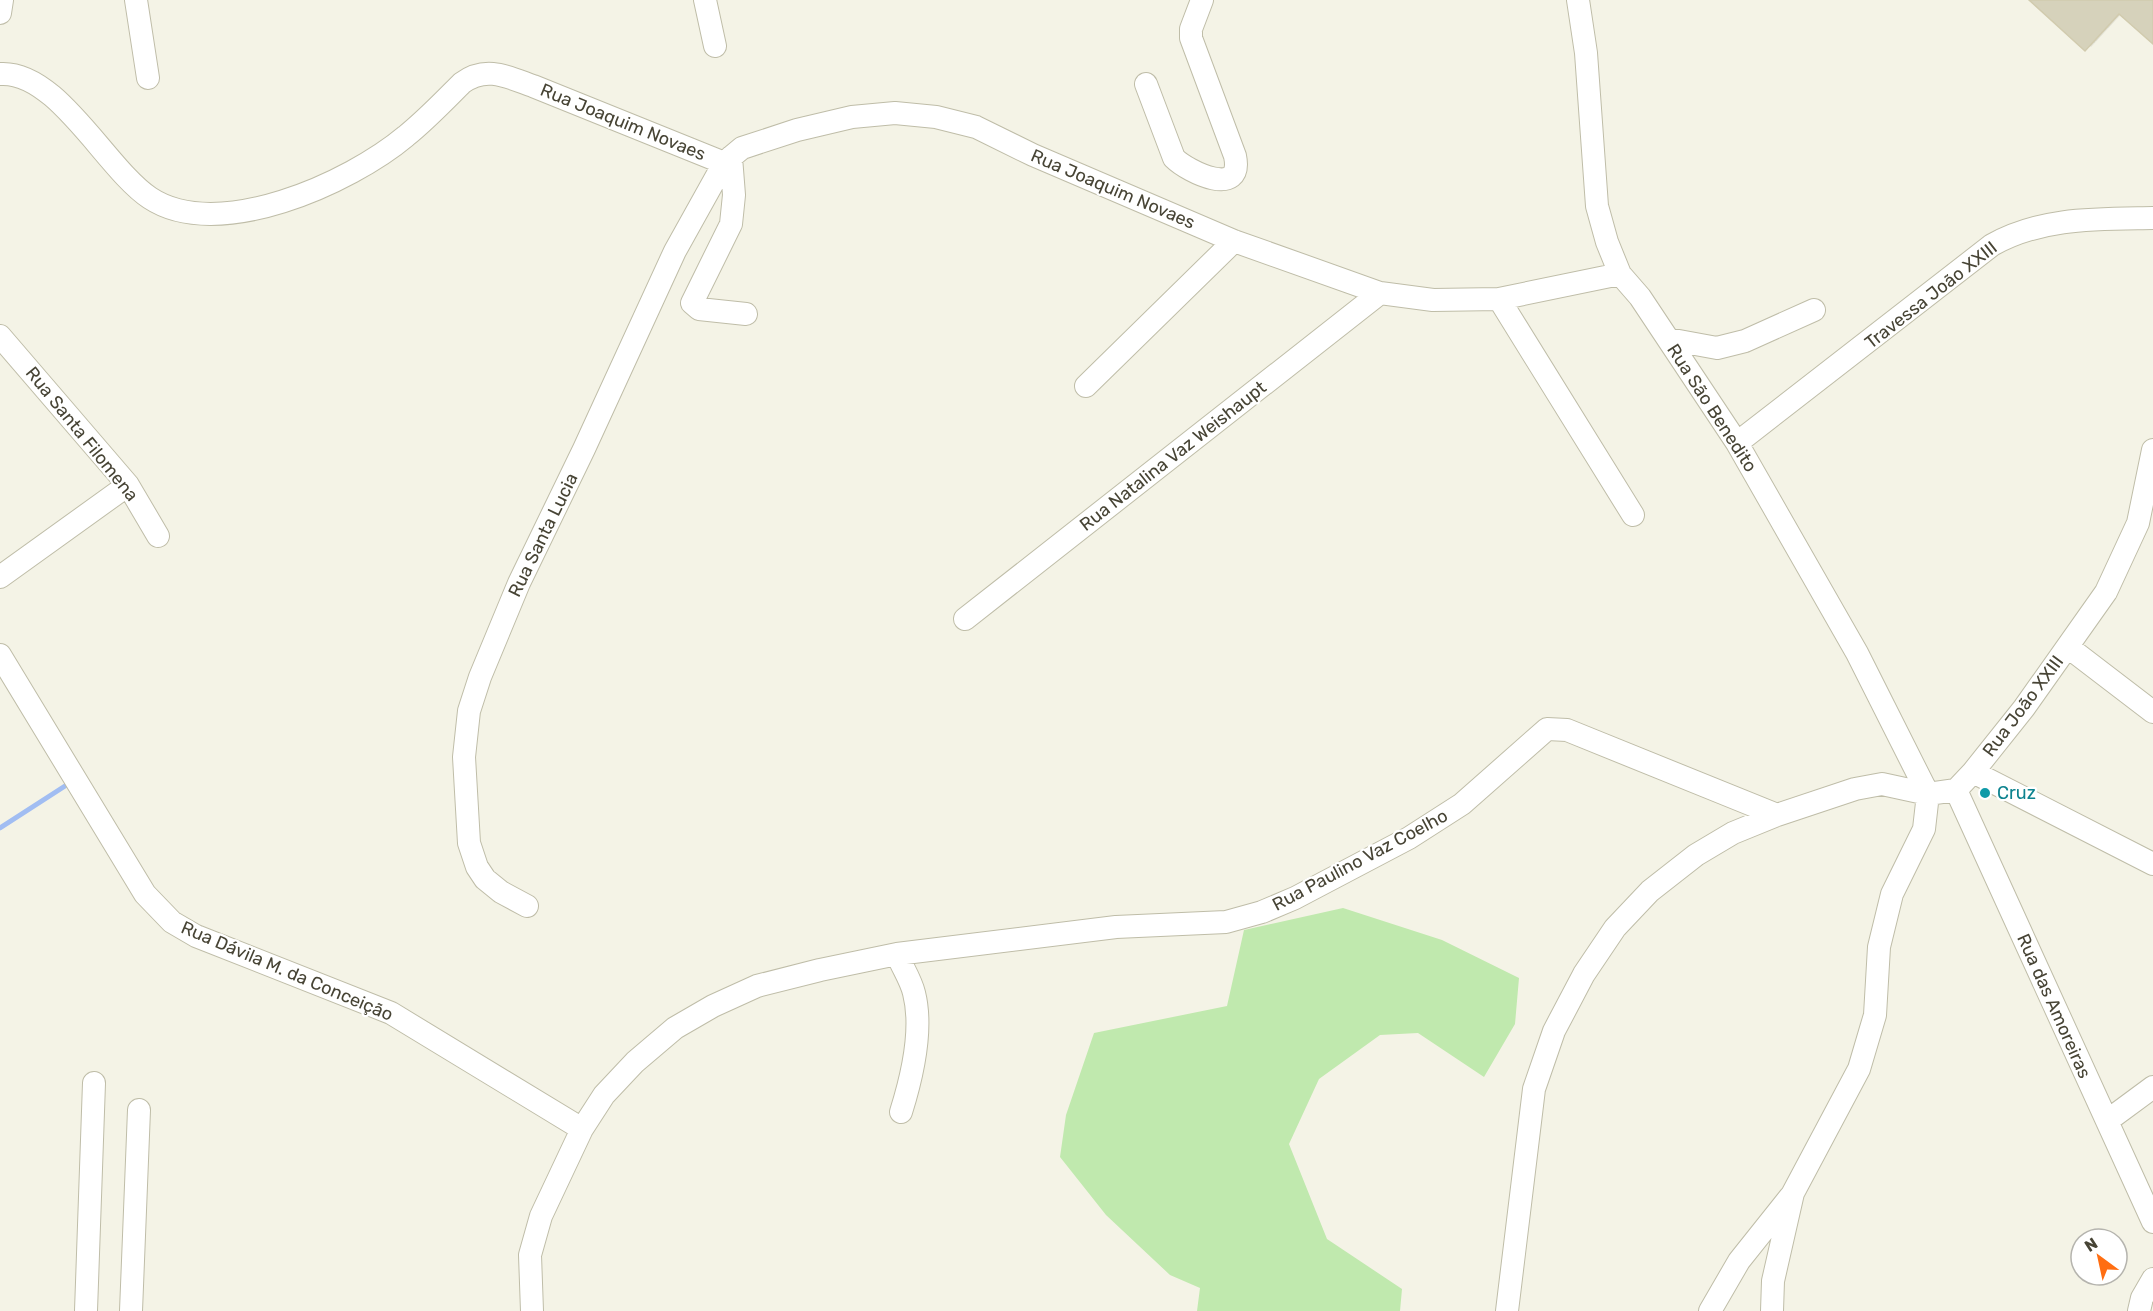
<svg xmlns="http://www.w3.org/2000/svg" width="2153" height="1311" font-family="Rubik,sans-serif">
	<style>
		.green { fill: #c0e9ae }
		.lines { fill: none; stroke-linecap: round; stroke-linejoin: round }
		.stream { stroke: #a1bdf2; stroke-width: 5 }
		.building { fill: #d6d2bb; stroke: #d1cbae; stroke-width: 1.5; filter: url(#shadow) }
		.minor-casing { stroke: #bfbda8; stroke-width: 24 }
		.minor { stroke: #fff; stroke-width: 22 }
		.culture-dot { fill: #0f9aa8; stroke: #fff; stroke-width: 2 }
		.labels { text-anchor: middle; stroke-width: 4.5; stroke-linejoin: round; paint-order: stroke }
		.street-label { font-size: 18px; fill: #474435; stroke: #fff }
		.culture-label { font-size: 18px; fill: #0d838f; stroke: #fff; text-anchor: start }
	</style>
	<defs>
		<filter id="shadow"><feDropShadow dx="5.5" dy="-5.5" stdDeviation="0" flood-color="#0004"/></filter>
	</defs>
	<rect width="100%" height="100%" fill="#f4f3e6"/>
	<path class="green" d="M 1343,908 L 1442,940 L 1519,978 L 1515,1024 L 1484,1077 L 1418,1033 L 1380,1035 L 1319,1079 L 1289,1144 L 1327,1239 L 1402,1289 L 1400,1311 L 1197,1311 L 1200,1288 L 1170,1275 L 1106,1215 L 1060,1157 L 1066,1115 L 1094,1033 L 1227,1006 L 1244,930 Z"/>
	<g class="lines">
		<path class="stream" d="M 0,828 L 65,786"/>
	</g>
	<path class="building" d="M 2029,0 L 2153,0 L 2153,44 L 2119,14 L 2085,51 Z"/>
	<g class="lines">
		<defs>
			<path id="minor" d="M 136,0 L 148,78
				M 705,0 L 715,46
				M 1578,0 L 1586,53 L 1597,206 L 1607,242 L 1620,274 L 1640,297 L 1737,443 L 1857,653 L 1928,794 L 1924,829 L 1892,894 L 1879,947 L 1875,1015 L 1859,1069 L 1793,1193 L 1773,1281 L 1772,1311
				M 0,13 L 2,0
				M 0,74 C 57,70 106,169 150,198 C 218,243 350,183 406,136 C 426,120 444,101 462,83 C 486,65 508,77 533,86 L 724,163 L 742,148 L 797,130 L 852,117 L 895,113 L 936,117 L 976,127 L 1033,155 L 1234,241 L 1380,293 L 1433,300 L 1499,299 L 1620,274
				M 1146,84 L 1174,158 C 1188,172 1244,199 1235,156 L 1191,38 L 1191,29 L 1202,0
				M 731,157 L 734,195 L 731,224 L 692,303 L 699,309 L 746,314
				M 1499,299 L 1633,515
				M 0,336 L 128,485 L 158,536
				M 1668,339 L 1717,348 L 1745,341 L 1814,310
				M 1086,386 L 1234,241
				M 1737,443 L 1992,245 C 2042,217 2097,219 2153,218
				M 0,577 L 128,485
				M 965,619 L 1380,293
				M 2068,647 L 2153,712
				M 0,655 L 145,894 L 172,922 L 196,936 L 391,1013 L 582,1129
				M 1973,772 L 2153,864
				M 1956,790 L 2153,1222
				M 527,906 L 501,892 L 485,879 L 477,867 L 469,843 L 464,757 L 469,711 L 480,677 L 519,583 L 584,449 L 675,251 L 724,163
				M 897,954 C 902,967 911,980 914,993 C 923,1028 912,1077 901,1112
				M 2107,1121 L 2153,1087
				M 86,1311 L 94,1083
				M 131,1311 L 139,1110
				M 532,1311 L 530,1255 L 541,1216 L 582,1129 L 604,1095 L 635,1062 L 675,1028 L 713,1006 L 757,986 L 820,970 L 897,954 L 1116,927 L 1226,922 L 1262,912 L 1295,898 L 1409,838 L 1462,804 L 1547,729 L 1567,730 L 1777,815
				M 1507,1311 L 1534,1089 L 1554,1031 L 1584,974 L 1615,928 L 1650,891 L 1696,855 L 1733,833 L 1777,815 L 1855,789 L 1882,784 L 1928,794 L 1956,790 L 1973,772 L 2024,708 L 2106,592 L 2138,523 L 2153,450
				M 1710,1311 L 1739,1261 L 1790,1197
				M 2139,1311 L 2142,1298 L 2153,1279"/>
		</defs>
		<use href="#minor" class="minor-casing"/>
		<use href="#minor" class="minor"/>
	</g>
	<circle class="culture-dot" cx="1985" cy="793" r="6"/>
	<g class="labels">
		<g class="street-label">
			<text transform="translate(623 122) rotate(22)" y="6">Rua Joaquim Novaes</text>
			<text transform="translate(1113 189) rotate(23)" y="6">Rua Joaquim Novaes</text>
			<text transform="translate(1931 295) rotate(-38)" y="6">Travessa João XXIII</text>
			<text transform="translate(1712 408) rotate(57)" y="6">Rua São Benedito</text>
			<text transform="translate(82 434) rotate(51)" y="6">Rua Santa Filomena</text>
			<text transform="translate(1173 456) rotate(-38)" y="6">Rua Natalina Vaz Weishaupt</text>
			<text transform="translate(543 535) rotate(-64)" y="6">Rua Santa Lucia</text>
			<text transform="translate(2023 706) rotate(-53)" y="6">Rua João XXIII</text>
			<text transform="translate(1360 860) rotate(-28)" y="6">Rua Paulino Vaz Coelho</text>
			<text transform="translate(287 971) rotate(23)" y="6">Rua Dávila M. da Conceição</text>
			<text transform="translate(2054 1006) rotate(66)" y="6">Rua das Amoreiras</text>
		</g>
		<g class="culture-label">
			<text x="1997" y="799">Cruz</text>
		</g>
	</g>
	<g transform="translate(2099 1257) rotate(327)"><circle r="28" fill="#ffffff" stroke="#b5b4ae" stroke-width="1.5"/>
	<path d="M0-4.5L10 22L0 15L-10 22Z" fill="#ff6e12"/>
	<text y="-9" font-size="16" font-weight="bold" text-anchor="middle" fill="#474435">N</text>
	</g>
</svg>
